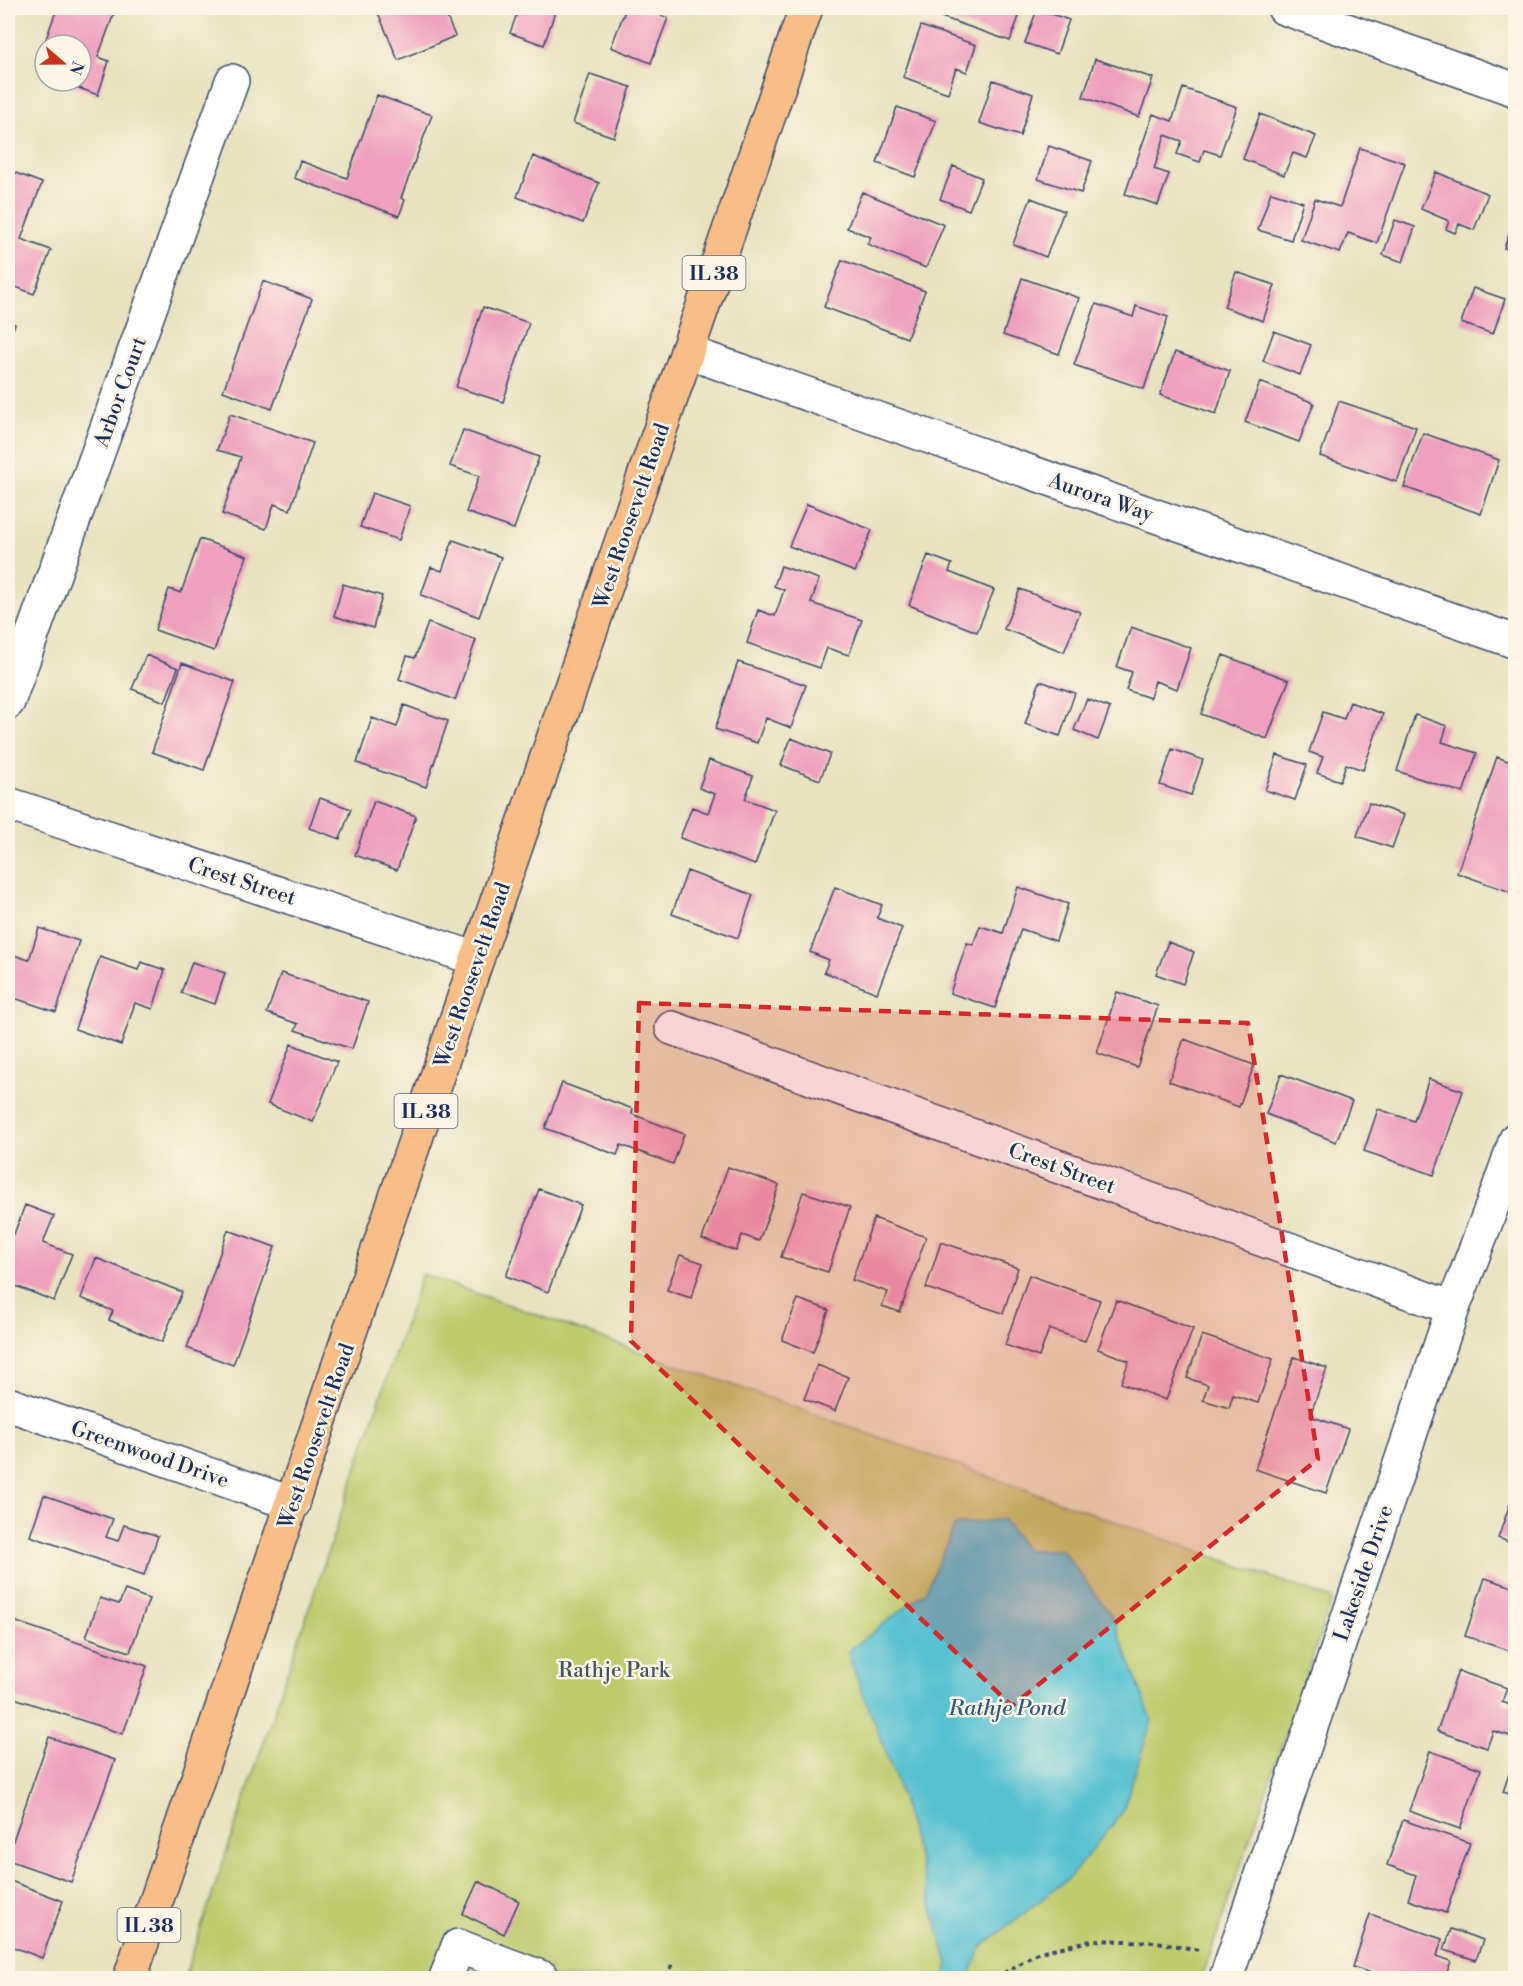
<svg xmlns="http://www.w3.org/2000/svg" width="1523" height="1986" font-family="'Libre Bodoni',serif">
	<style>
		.green { fill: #becb6d; stroke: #6c7d66; stroke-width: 1.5 }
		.water { fill: #56c1d1; stroke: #387898; stroke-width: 1.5 }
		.building { fill: #eea0be }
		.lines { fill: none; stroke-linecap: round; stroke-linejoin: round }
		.minor-casing { stroke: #3a4a6d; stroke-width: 36 }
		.major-casing { stroke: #3a4a6d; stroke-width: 36 }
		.path { stroke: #3a4a6d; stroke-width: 4; stroke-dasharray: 4.5 4.5; stroke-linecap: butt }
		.minor { stroke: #fff; stroke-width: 33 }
		.major { stroke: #f7be88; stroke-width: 33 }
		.marked { fill: #d62828; fill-opacity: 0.2; stroke: #d62828; stroke-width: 4.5; stroke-dasharray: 12 8; stroke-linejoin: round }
		.labels { text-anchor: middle; stroke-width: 5; stroke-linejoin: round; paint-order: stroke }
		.shield { fill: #fcf5e5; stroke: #5e6a86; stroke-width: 1.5 }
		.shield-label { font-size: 20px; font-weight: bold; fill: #1b2f5e }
		.street-label { font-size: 21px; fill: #1b2f5e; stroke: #fcf5e5 }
		.park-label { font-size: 21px; fill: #445662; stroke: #fcf5e5 }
		.water-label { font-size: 22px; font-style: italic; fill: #2d5b80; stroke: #fcf5e5 }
	</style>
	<rect width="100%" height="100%" fill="#fcf5e5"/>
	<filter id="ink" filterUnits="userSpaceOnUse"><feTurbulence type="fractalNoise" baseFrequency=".0167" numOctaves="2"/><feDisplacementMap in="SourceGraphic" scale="12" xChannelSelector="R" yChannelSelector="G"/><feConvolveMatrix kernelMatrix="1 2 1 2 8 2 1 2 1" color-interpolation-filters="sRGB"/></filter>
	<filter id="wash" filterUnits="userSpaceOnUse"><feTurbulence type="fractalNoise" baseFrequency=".008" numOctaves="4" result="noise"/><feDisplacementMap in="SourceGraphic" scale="24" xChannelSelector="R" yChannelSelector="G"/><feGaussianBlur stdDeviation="1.35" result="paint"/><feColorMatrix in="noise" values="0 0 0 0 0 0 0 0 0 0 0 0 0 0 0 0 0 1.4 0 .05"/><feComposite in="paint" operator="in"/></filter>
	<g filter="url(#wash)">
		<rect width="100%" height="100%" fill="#e8e2bf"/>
		<path class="green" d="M 422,1274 L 1332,1599 L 1202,1978 L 184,1978 Z"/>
		<path class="water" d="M 1003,1519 L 1027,1550 L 1062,1550 L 1112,1616 L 1152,1720 L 1122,1813 L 1069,1878 L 981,1947 L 969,1978 L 945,1978 L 948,1964 L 897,1782 L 847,1652 L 925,1592 L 955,1525 Z"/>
		<g id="blocks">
			<path class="building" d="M 57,8 L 116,8 L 98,57 L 109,61 L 98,95 L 60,81 L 81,81 L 81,45 L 53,45 L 45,42 Z
				M 376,8 L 443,8 L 455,36 L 398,60 Z
				M 519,8 L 556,9 L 544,45 L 510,33 Z
				M 626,8 L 641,8 L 668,18 L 651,63 L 611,47 Z
				M 929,8 L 1022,8 L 1010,41 L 927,12 Z
				M 1037,9 L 1069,20 L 1057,54 L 1025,43 Z
				M 921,26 L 976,45 L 967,72 L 956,68 L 948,93 L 903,77 Z
				M 1095,59 L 1153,78 L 1139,117 L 1083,97 Z
				M 590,74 L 631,87 L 614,137 L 573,123 Z
				M 993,80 L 1033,94 L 1020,136 L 979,123 Z
				M 1183,88 L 1237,107 L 1220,155 L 1204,150 L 1200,162 L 1177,154 L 1182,141 L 1165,135 L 1154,169 L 1169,174 L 1158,205 L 1125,194 L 1153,114 L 1172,121 Z
				M 377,95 L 432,115 L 401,198 L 405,200 L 399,216 L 294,178 L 300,161 L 347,178 Z
				M 897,107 L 936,121 L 915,177 L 877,163 Z
				M 1260,114 L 1316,136 L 1307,158 L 1293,153 L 1284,175 L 1243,159 Z
				M 1049,146 L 1092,161 L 1081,193 L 1038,179 Z
				M 1360,148 L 1405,163 L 1377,243 L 1348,233 L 1340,253 L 1301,240 L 1315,199 L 1340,207 Z
				M 533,156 L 599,183 L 583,223 L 517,197 Z
				M 953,166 L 982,178 L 969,210 L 940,199 Z
				M 8,170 L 42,183 L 21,239 L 51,250 L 34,294 L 8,284 Z
				M 1436,172 L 1488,194 L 1474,230 L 1459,224 L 1455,233 L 1446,229 L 1449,221 L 1421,209 Z
				M 862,192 L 944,225 L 926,268 L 867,244 L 871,237 L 847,228 Z
				M 1271,192 L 1303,202 L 1291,240 L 1258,230 Z
				M 1031,198 L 1064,211 L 1046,257 L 1013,244 Z
				M 1516,216 L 1516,251 L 1504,248 Z
				M 1395,220 L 1415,227 L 1403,262 L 1383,255 Z
				M 842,260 L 925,291 L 907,338 L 824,307 Z
				M 1236,272 L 1275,285 L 1263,321 L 1224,307 Z
				M 1022,278 L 1079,298 L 1059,354 L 1003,335 Z
				M 263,281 L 312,299 L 272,409 L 223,391 Z
				M 1473,288 L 1505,299 L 1493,334 L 1461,323 Z
				M 1096,304 L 1133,317 L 1136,306 L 1168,317 L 1144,389 L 1074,365 Z
				M 483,307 L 529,323 L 503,402 L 456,387 Z
				M 8,322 L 15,324 L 8,343 Z
				M 1274,331 L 1311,345 L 1300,375 L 1263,361 Z
				M 1175,352 L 1230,371 L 1216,414 L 1160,395 Z
				M 1260,382 L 1314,403 L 1299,442 L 1245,422 Z
				M 1339,401 L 1416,427 L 1397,482 L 1320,456 Z
				M 230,414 L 313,443 L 290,510 L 274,504 L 266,529 L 222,514 L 241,457 L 217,450 Z
				M 463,430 L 539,457 L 514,529 L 466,512 L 479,476 L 450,466 Z
				M 1423,433 L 1499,460 L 1481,514 L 1404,487 Z
				M 372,493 L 410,506 L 399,540 L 360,527 Z
				M 807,504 L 872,530 L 855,572 L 789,546 Z
				M 200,539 L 247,556 L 214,651 L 155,630 L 169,589 L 181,593 Z
				M 453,540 L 501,557 L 479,617 L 421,595 L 431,567 L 442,571 Z
				M 928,555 L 952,564 L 949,572 L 994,590 L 977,632 L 909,605 Z
				M 781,566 L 819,579 L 811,603 L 862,620 L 849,655 L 827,648 L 820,668 L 747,643 L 758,610 L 775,616 L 784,590 L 774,586 Z
				M 343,584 L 382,596 L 373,628 L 334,616 Z
				M 1020,589 L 1080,612 L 1064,652 L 1004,629 Z
				M 428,623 L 476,640 L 455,700 L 399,679 L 407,656 L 415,658 Z
				M 1131,627 L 1191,648 L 1177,689 L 1155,681 L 1150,698 L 1126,690 L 1132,672 L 1117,667 Z
				M 146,655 L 178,668 L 165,702 L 132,689 Z
				M 1223,655 L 1289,680 L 1267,739 L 1201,714 Z
				M 738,662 L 806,685 L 791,728 L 766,718 L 757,743 L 715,729 Z
				M 182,663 L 235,682 L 204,770 L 152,752 Z
				M 1040,681 L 1075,693 L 1060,736 L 1025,724 Z
				M 1087,699 L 1110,708 L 1098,740 L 1074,730 Z
				M 1350,702 L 1383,714 L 1363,770 L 1346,764 L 1340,781 L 1317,773 L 1323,757 L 1309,752 L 1323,712 L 1344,719 Z
				M 404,705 L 448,721 L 426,787 L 357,763 L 372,718 L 397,727 Z
				M 1415,715 L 1447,726 L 1442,742 L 1477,753 L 1463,793 L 1397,771 Z
				M 791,738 L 830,754 L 820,780 L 781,765 Z
				M 1172,749 L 1203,760 L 1191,795 L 1160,785 Z
				M 1277,755 L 1307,765 L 1295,800 L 1265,790 Z
				M 1497,757 L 1516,764 L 1516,835 L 1512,845 L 1516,846 L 1516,894 L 1457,873 Z
				M 709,760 L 753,776 L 745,799 L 775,810 L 755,865 L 680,838 L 692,807 L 708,813 L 715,794 L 699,788 Z
				M 320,798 L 351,809 L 340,839 L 309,828 Z
				M 374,801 L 416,816 L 397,870 L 355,855 Z
				M 1369,803 L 1404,815 L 1392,848 L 1357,836 Z
				M 687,871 L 753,895 L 738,938 L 672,914 Z
				M 835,887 L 882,905 L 877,918 L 902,928 L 877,993 L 824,972 L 829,960 L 810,952 Z
				M 1018,887 L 1068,904 L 1056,941 L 1021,929 L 995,1008 L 950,993 L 967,943 L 973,945 L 980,926 L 1003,933 Z
				M 39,928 L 79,941 L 56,1012 L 8,996 L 8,953 L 29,960 Z
				M 1168,942 L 1194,952 L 1183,984 L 1156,974 Z
				M 100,957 L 138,970 L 141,962 L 165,970 L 153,1009 L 135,1003 L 121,1045 L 75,1029 Z
				M 192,962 L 225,973 L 215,1004 L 181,993 Z
				M 281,973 L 368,1002 L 352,1049 L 295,1030 L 298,1024 L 267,1013 Z
				M 1117,992 L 1158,1006 L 1137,1067 L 1097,1053 Z
				M 1184,1039 L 1254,1065 L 1239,1107 L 1169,1081 Z
				M 291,1044 L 337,1062 L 313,1122 L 268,1104 Z
				M 1281,1074 L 1352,1101 L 1336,1142 L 1266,1114 Z
				M 1429,1079 L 1463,1091 L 1434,1175 L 1364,1151 L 1378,1109 L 1414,1121 Z
				M 562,1083 L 633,1109 L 632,1114 L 684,1134 L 673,1164 L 621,1145 L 617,1155 L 545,1128 Z
				M 728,1167 L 779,1185 L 759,1241 L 742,1235 L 736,1251 L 702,1239 Z
				M 539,1189 L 581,1205 L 548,1292 L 506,1276 Z
				M 803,1192 L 850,1207 L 828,1272 L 781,1257 Z
				M 25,1205 L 54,1216 L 43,1243 L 72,1254 L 54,1301 L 8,1283 L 8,1232 L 14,1234 Z
				M 874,1218 L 926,1237 L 900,1312 L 882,1306 L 888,1292 L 852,1280 Z
				M 228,1230 L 275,1247 L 233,1365 L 187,1348 Z
				M 941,1242 L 1018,1268 L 1003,1313 L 926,1288 Z
				M 680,1255 L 703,1263 L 691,1298 L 667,1290 Z
				M 96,1258 L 182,1292 L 162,1342 L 109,1320 L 113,1311 L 81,1298 Z
				M 1029,1275 L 1100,1300 L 1085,1341 L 1049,1329 L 1039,1357 L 1005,1345 Z
				M 798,1299 L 829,1310 L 813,1352 L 782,1340 Z
				M 1116,1300 L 1193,1329 L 1166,1400 L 1121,1383 L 1129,1361 L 1098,1349 Z
				M 1202,1335 L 1273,1359 L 1258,1403 L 1233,1395 L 1229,1408 L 1203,1400 L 1208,1385 L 1187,1378 Z
				M 1294,1357 L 1327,1368 L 1310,1416 L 1348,1429 L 1326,1493 L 1255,1469 Z
				M 817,1365 L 848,1377 L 835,1411 L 804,1399 Z
				M 1516,1487 L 1516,1545 L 1498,1538 Z
				M 44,1495 L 113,1519 L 106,1537 L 118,1541 L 124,1525 L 158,1536 L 144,1575 L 30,1536 Z
				M 1485,1578 L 1516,1588 L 1516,1653 L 1465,1636 Z
				M 125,1590 L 149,1599 L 130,1652 L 86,1637 L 100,1598 L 119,1604 Z
				M 8,1619 L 147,1666 L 123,1734 L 8,1696 Z
				M 1458,1671 L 1507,1688 L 1502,1702 L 1516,1707 L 1516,1733 L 1514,1737 L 1493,1731 L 1487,1748 L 1437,1731 Z
				M 49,1737 L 115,1760 L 71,1882 L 8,1860 L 8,1855 Z
				M 1430,1751 L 1481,1769 L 1460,1829 L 1409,1811 Z
				M 1511,1768 L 1516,1770 L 1516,1796 L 1503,1792 Z
				M 1403,1820 L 1470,1843 L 1446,1913 L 1408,1900 L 1416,1875 L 1387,1865 Z
				M 8,1880 L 63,1901 L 42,1958 L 8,1945 Z
				M 478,1881 L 519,1901 L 504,1934 L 463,1914 Z
				M 1370,1914 L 1442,1939 L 1437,1956 L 1451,1961 L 1445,1978 L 1386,1978 L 1353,1967 Z
				M 1451,1929 L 1483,1940 L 1476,1960 L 1444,1950 Z"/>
		</g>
	</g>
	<g filter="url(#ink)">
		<use href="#blocks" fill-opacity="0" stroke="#3a4a6d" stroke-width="1.5"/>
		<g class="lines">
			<defs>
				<path id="minor" d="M 1284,8 L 1516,90
					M 687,352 L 1516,642
					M 8,702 L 232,81
					M 8,804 L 477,959
					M 672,1028 L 1453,1308
					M 1499,1188 L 1516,1139
					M 8,1404 L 293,1504
					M 446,1978 L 458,1946 L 543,1978
					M 1226,1978 L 1453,1308 L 1499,1188 L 1516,1176"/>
				<path id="major" d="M 130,1978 L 477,959 L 806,8"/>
			</defs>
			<use href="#minor" class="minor-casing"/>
			<use href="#major" class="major-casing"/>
			<path class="path" d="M 669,1978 L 672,1963
				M 996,1978 L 1039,1952 L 1095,1940 L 1157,1942 L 1199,1950"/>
			<use href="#minor" class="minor"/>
			<use href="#major" class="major"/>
		</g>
	</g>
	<path class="marked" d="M 639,1003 L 1248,1023 L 1318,1459 L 1012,1706 L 631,1341 Z"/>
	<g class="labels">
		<g class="shield">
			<rect x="682.5" y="256" width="63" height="34" rx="4.5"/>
			<rect x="394.5" y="1094" width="63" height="34" rx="4.5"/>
			<rect x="117.5" y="1908" width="63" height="34" rx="4.5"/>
		</g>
		<g class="shield-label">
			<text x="714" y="280">IL 38</text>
			<text x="426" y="1118">IL 38</text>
			<text x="149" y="1932">IL 38</text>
		</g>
		<g class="street-label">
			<text transform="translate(120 392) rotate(-70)" y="7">Arbor Court</text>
			<text transform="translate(1101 497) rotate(19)" y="7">Aurora Way</text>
			<text transform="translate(631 516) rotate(-71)" y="7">West Roosevelt Road</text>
			<text transform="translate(242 881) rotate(18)" y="7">Crest Street</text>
			<text transform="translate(472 975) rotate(-71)" y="7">West Roosevelt Road</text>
			<text transform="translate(1062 1168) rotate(20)" y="7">Crest Street</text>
			<text transform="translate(316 1436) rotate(-71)" y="7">West Roosevelt Road</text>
			<text transform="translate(150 1454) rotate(19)" y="7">Greenwood Drive</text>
			<text transform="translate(1363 1573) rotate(-71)" y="7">Lakeside Drive</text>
		</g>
		<g class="park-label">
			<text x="614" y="1677">Rathje Park</text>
		</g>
		<g class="water-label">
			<text x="1007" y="1715">Rathje Pond</text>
		</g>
	</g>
	<rect width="1523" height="1986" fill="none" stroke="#fcf5e5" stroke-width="30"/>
	<g transform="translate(63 63) rotate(110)"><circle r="28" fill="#fcf5e5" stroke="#a2a6af" stroke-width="1.5"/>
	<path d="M0-4.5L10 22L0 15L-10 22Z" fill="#c8321e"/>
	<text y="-9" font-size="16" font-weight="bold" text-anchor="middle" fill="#1b2f5e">N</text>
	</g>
</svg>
